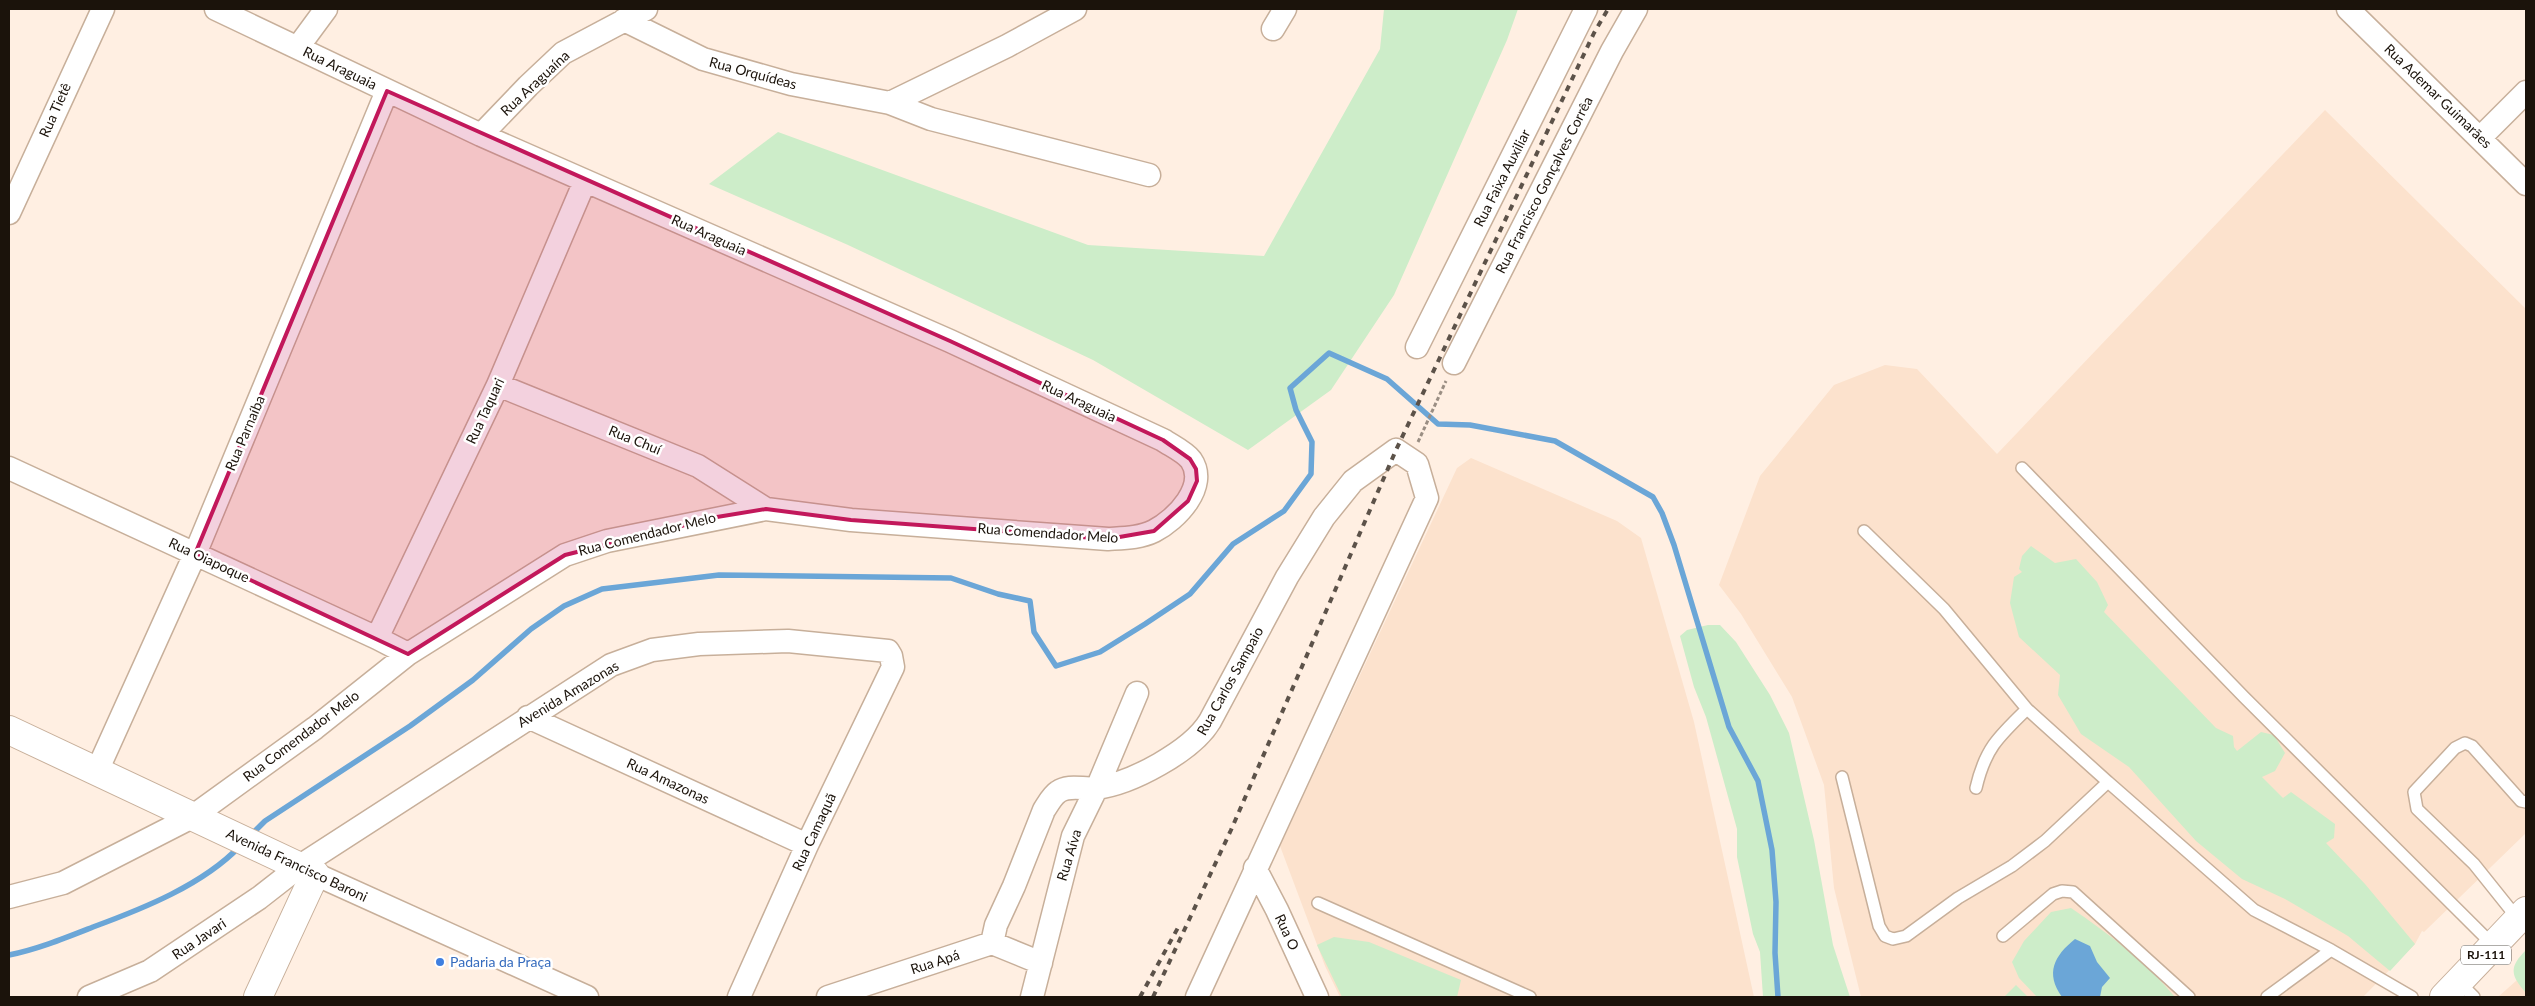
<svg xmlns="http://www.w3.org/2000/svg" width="2535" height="1006" font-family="Lato,sans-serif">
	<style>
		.built { fill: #fce2cd }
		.green { fill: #cdedc9 }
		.water { fill: #6ba6d7 }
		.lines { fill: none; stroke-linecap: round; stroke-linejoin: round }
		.stream { stroke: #6ba6d7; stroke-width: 5.5 }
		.lane-casing { stroke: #c7af9a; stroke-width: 14 }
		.street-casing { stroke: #c7af9a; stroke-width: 25 }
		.secondary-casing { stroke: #c7af9a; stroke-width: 30 }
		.primary-casing { stroke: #c7af9a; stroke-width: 30 }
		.path { stroke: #9a8e83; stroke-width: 3; stroke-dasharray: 4 2.5; stroke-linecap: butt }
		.lane { stroke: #fff; stroke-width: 11 }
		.street { stroke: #fff; stroke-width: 22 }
		.secondary { stroke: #fff; stroke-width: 28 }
		.primary { stroke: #fff; stroke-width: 28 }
		.rail { stroke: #5c5249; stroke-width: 4; stroke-dasharray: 6 6; stroke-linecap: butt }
		.marked { fill: #c2185b; fill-opacity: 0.2; stroke: #c2185b; stroke-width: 4; stroke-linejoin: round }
		.shop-dot { fill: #3f7fe0; stroke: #fff; stroke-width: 2 }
		.labels { text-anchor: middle; stroke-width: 5; stroke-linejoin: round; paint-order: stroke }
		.shield { fill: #fff; stroke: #5f5a54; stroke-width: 1 }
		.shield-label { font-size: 12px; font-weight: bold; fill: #1b130b }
		.street-label { font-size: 14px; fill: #1b130b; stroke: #fff }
		.shop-label { font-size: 14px; fill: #366cbe; stroke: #fff; text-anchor: start }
	</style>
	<rect width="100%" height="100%" fill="#ffefe2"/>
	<path class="built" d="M 2325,110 L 2526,309 L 2526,833 L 2424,932 L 2422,931 L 2415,944 L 2363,997 L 1861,997 L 1834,888 L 1824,785 L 1792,697 L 1741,614 L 1719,585 L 1760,476 L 1834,385 L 1885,365 L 1917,369 L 1997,454 Z
		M 1471,458 L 1617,521 L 1641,538 L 1694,722 L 1754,997 L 1340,997 L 1325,966 L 1280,846 L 1457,468 Z
		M 2526,972 L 2526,997 L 2498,997 Z"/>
	<path class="green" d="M 1384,9 L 1518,9 L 1507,40 L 1394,295 L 1331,390 L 1248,450 L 1093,360 L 848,245 L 709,184 L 778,132 L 1088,245 L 1264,256 L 1380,49 Z
		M 2031,546 L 2055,563 L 2076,559 L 2097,582 L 2108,605 L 2104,612 L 2216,728 L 2233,736 L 2234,747 L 2237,751 L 2261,732 L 2274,735 L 2285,753 L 2275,771 L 2262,777 L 2283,798 L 2291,792 L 2335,824 L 2334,838 L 2326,843 L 2365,884 L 2415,944 L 2390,971 L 2348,936 L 2285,899 L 2242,879 L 2196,841 L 2129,767 L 2081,734 L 2058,695 L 2060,675 L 2019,637 L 2010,603 L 2014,577 L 2022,572 L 2019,569 L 2022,556 Z
		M 1708,625 L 1720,625 L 1736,642 L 1770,695 L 1789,733 L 1814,840 L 1833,945 L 1850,997 L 1763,997 L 1760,952 L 1753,934 L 1737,857 L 1737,829 L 1706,717 L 1694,687 L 1680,636 L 1687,630 Z
		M 2071,908 C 2109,934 2146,962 2175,997 L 2037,997 L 2019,978 L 2012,962 L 2024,941 L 2051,912 Z
		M 1334,937 L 1369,942 L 1461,980 L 1457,997 L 1342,997 L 1317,945 Z
		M 2526,950 L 2526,993 C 2510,975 2509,967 2526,950 Z
		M 2016,985 L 2028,997 L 2004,997 Z"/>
	<path class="water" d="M 2075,939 L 2090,946 L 2097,962 L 2110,978 L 2102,987 L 2100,997 L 2062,997 C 2045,973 2054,956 2075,939 Z"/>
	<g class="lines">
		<path class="stream" d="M 250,836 L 265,821 L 410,726 L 473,680 L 531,629 L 564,606 L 602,589 L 719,575 L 951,578 L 998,594 L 1030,601 L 1034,632 L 1056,666 L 1100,652 L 1145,624 L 1190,594 L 1233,544 L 1284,511 L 1311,474 L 1312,442 L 1296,410 L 1290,388 L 1329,353 L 1387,379 L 1438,424 L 1470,425 L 1555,441 L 1653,497 L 1662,513 L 1674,545 L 1729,727 L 1758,781 L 1772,850 L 1776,902 L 1775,953 L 1778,997
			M 9,955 C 38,949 65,938 93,927 C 142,909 203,885 240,846"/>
		<defs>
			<path id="lane" d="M 2022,468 L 2244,697 L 2493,945
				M 1864,531 L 1944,609 L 2027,709 L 2108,782
				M 1842,777 L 1879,926 L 1885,936 L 1893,939 L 1906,936 L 1958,898 L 2012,866 L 2045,841 L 2108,782 L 2254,910 L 2331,950 L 2412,997
				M 1976,788 C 1985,749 1998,737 2027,709
				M 1318,903 L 1530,997
				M 2518,919 L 2474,864 L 2417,809 L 2414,792 L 2455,748 L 2465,743 L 2472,746 L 2521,801 L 2526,802
				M 2003,936 L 2053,894 L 2062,891 L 2073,892 L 2189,997
				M 2459,982 L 2474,997
				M 2267,997 L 2331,950"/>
			<path id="street" d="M 2348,9 L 2526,184
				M 624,20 L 703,59 L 791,84 L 890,103 L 931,119 L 1149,175
				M 1273,29 L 1285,9
				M 298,47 L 326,9
				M 890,103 L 1007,46 L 1075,9
				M 481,135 L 528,86 L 563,53 L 646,9
				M 2480,138 L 2526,92
				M 9,213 L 103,9
				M 1417,347 L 1586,9
				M 1454,363 L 1612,51 L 1636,9
				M 498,385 L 698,466 L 766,509
				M 9,468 L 377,638 L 408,654
				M 377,638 L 498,385 L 585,181
				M 528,717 L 807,845
				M 97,771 L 195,554 L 387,91
				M 1255,868 L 1277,910 L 1317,997
				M 315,874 L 587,997
				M 9,897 L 63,883 L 192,817 L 315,728 L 408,654 L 565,555 L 607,541 L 766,509 L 851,520 L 1108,539 C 1123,538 1140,538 1154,531 C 1176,520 1209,486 1191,460 C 1185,452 1172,446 1163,440 L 950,341 L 481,135 L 216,9
				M 992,943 L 996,925 L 1014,886 L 1044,810 C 1048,804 1052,796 1058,792 C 1069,784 1084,790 1096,788 C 1131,784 1192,751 1210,721 L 1287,577 L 1324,517 L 1353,481 L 1396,450 L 1417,464 L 1427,498 L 1197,997
				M 89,997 L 150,971 L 259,898 L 300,866 L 611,665 L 652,650 L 699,644 L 788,641 L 888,651 L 891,656 L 893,667 L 807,845 L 739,997
				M 828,997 L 992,943 L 1041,963
				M 1032,997 L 1073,836 L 1100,781 L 1137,693"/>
			<path id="secondary" d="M 9,730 L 315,874 L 258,997"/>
			<path id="primary" d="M 2444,997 L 2526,911"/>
		</defs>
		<use href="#lane" class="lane-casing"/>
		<use href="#street" class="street-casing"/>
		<use href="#secondary" class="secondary-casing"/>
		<use href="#primary" class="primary-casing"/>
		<path class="path" d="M 1418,442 L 1446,381"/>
		<use href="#lane" class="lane"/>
		<use href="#street" class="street"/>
		<use href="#secondary" class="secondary"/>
		<use href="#primary" class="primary"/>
		<path class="rail" d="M 1140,997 L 1180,924
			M 1153,997 L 1231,830 L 1396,450 L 1594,33 L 1608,9"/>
	</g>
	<path class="marked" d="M 387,91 L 950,341 L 1163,440 L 1190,459 L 1196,469 L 1197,481 L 1188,501 L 1154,531 L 1108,539 L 851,520 L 766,509 L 717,517 L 565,555 L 408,654 L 195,554 Z"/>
	<circle class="shop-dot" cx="440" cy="962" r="5"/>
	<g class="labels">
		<rect class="shield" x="2461" y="945.5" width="50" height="19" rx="4"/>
		<g class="shield-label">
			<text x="2486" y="959">RJ-111</text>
		</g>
		<g class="street-label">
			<text transform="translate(340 68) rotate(26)" y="5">Rua Araguaia</text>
			<text transform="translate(753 73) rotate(15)" y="5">Rua Orquídeas</text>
			<text transform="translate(535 83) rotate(-43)" y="5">Rua Araguaína</text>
			<text transform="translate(2438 96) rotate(44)" y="5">Rua Ademar Guimarães</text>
			<text transform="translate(55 110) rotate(-66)" y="5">Rua Tietê</text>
			<text transform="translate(1502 178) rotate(-63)" y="5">Rua Faixa Auxiliar</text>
			<text transform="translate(1544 185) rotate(-63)" y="5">Rua Francisco Gonçalves Corrêa</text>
			<text transform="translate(709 235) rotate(24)" y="5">Rua Araguaia</text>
			<text transform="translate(1079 401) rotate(25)" y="5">Rua Araguaia</text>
			<text transform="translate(485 411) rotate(-65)" y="5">Rua Taquari</text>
			<text transform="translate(245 433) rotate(-67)" y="5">Rua Parnaíba</text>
			<text transform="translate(635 440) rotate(22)" y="5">Rua Chuí</text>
			<text transform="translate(1048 533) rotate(4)" y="5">Rua Comendador Melo</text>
			<text transform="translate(647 534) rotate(-14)" y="5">Rua Comendador Melo</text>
			<text transform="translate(209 560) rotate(25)" y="5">Rua Oiapoque</text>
			<text transform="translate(1230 681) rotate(-61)" y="5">Rua Carlos Sampaio</text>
			<text transform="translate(568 694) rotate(-31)" y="5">Avenida Amazonas</text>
			<text transform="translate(301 736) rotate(-37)" y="5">Rua Comendador Melo</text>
			<text transform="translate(668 781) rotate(25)" y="5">Rua Amazonas</text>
			<text transform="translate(814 832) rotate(-65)" y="5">Rua Camaquã</text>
			<text transform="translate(1069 855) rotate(-73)" y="5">Rua Aíva</text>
			<text transform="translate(297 865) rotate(25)" y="5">Avenida Francisco Baroni</text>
			<text transform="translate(1287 932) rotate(65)" y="5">Rua O</text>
			<text transform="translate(199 939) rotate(-34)" y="5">Rua Javari</text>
			<text transform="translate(935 962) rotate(-18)" y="5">Rua Apá</text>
		</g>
		<g class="shop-label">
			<text x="450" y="967">Padaria da Praça</text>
		</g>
	</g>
	<rect width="2535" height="1006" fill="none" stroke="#1b130b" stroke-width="20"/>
</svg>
